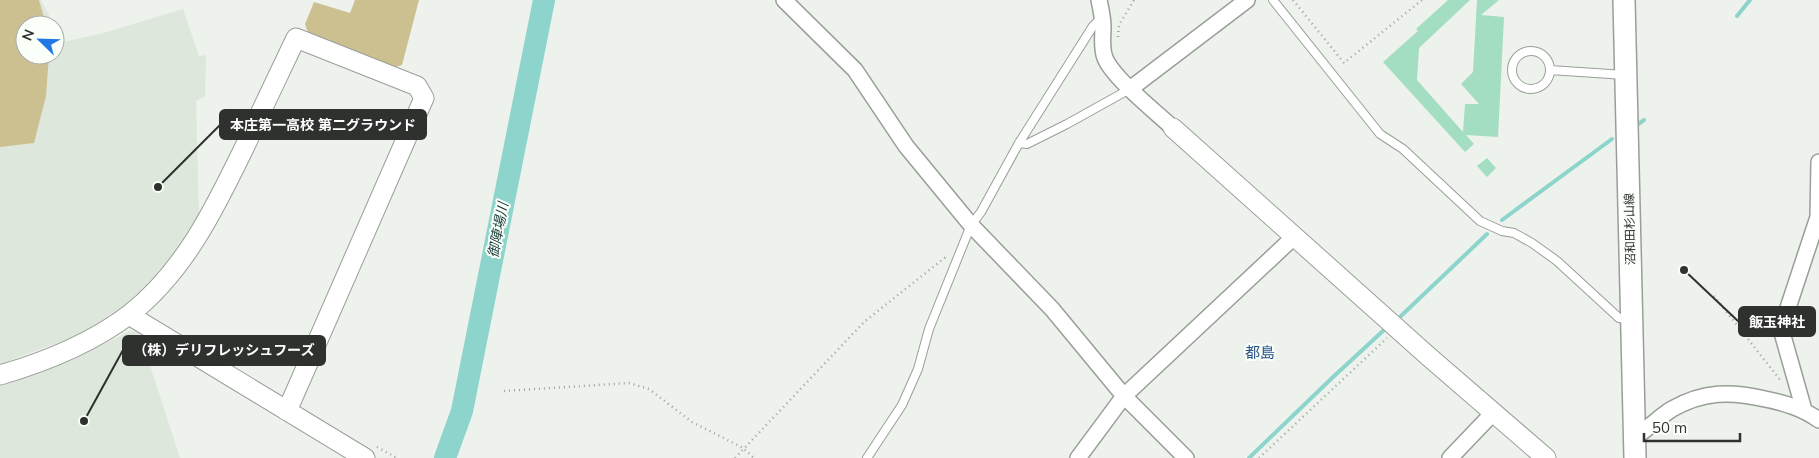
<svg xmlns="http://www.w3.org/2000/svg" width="1819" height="458" font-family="Mulish,'Noto Sans JP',sans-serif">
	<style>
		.built { fill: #dde7db }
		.green { fill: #cdc090 }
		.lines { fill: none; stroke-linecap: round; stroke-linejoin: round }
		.stream { stroke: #8dd4cc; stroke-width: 4 }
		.river { stroke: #8dd4cc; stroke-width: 22 }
		.building { fill: #a3dec2 }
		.service-casing { stroke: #9a9e99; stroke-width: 10 }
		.minor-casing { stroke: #9a9e99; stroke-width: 18 }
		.tertiary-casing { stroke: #9a9e99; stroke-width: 21 }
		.secondary-casing { stroke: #9a9e99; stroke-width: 24 }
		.path { stroke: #9fa29e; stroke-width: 2.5; stroke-dasharray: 1 4; stroke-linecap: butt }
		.service { stroke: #fff; stroke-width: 8 }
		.minor { stroke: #fff; stroke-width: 15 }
		.tertiary { stroke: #fff; stroke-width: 19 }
		.secondary { stroke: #fff; stroke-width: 21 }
		.labels { text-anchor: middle; stroke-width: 4; stroke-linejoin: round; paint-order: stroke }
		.street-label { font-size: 12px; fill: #2f312f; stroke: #fbfffa }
		.water-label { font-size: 14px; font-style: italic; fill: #1a3c39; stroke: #fbfffa }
		.quarter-label { font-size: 15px; fill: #2c548a; stroke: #fbfffa }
		.leader { fill: none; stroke: #2f312f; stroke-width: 2 }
		.callout-dot { fill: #2f312f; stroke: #fbfffa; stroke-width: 2 }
		.callout { fill: #2f312f; stroke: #2f312f; stroke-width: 2 }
		.callout-label { font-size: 14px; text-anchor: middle; font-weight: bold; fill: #fff }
	</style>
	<rect width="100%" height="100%" fill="#edf2ec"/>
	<path class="built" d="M 0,0 L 41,0 L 54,25 L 25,25 L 25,55 L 55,55 L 55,27 L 63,42 L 100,34 L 183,9 L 199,56 L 206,55 L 205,96 L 196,101 L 199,215 L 178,249 L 143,289 L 120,309 L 79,335 L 0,364 Z
		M 130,331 L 139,332 L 180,458 L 0,458 L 0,385 L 86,353 Z"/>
	<path class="green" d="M 0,0 L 39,0 L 46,25 L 25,25 L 25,55 L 49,55 L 46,96 L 34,143 L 0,147 Z
		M 355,0 L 419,0 L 402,65 L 396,67 L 308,33 L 305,24 L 314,2 L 350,13 Z"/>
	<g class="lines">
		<path class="stream" d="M 1737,16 L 1750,0
			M 1637,125 L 1644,120
			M 1502,220 L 1612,139
			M 1401,316 L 1487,234
			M 1249,458 L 1332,378 L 1384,330"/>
		<path class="river" d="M 445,458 L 462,411 L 544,0"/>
	</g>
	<path class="building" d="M 1448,0 L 1470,0 L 1419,48 L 1417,80 L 1463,132 L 1465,104 L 1479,104 L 1461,84 L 1473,72 L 1477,0 L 1499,0 L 1481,15 L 1504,17 L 1498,137 L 1466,135 L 1474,144 L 1465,152 L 1383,62 L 1418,31 L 1416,29 Z
		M 1487,158 L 1496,168 L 1487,177 L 1477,166 Z"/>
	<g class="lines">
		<defs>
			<path id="service" d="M 1273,0 L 1380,134 L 1403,149 L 1480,221 L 1502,231 L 1514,233 L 1532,243 L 1557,261 L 1619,318 L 1630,319
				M1512 70a19 19 0 1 1 38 0a19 19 0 1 1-38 0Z
				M 1550,70 L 1625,75
				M 1019,143 L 1027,144 L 1067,124 L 1130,89
				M 867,458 L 902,405 L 918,369 L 929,329 L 971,225 L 981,212 L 1019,143 L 1093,26 L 1102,17"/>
			<path id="minor" d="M 784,0 L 855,70 L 906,146 L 971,225 L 1052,309 L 1124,396 L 1186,458
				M 1099,0 C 1101,9 1103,18 1103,27 C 1103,37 1101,48 1105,58 C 1113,78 1156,112 1173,128
				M 1130,89 L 1247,0
				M 1804,410 L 1781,329 L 1818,217 L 1819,162
				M 1635,437 C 1648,429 1659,417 1672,409 C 1704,391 1731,391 1765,399 C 1785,403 1802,408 1819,420
				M 1078,458 L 1124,396 L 1295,236
				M 1450,458 L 1494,412"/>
			<path id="tertiary" d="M 1173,128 L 1428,356 L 1546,458
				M 129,315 L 365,458
				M 0,375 C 45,362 92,343 130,314 C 185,271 216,206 246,144 C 262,109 279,74 296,38 L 417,86 L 424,98 L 287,411"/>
			<path id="secondary" d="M 1624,0 L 1635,458"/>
		</defs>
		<use href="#service" class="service-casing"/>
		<use href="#minor" class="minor-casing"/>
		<use href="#tertiary" class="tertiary-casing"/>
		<use href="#secondary" class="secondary-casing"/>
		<path class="path" d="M 1293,0 L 1344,63 L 1422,0
			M 1118,37 L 1119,25 L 1134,0
			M 1714,296 L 1781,381
			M 504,391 L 629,383 L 649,389 L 692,422 L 743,448 L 754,458
			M 377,447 L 397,458
			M 735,458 L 864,322 L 947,256
			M 1259,458 L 1387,338"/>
		<use href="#service" class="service"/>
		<use href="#minor" class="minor"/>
		<use href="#tertiary" class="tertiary"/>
		<use href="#secondary" class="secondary"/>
	</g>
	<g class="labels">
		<g class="street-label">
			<text transform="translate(1630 229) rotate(-91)" y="4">沼和田杉山線</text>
		</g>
		<g class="water-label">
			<text transform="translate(498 230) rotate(-79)" y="5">御陣場川</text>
		</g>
		<g class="quarter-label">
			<text x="1260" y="358">都島</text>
		</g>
	</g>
	<path class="leader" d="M158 187L220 125M1684 270L1739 322M84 421L123 350"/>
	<g class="callout-dot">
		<circle cx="158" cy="187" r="5"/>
		<circle cx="1684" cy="270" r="5"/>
		<circle cx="84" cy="421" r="5"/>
	</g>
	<g class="callout">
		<rect x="220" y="110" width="206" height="29" rx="5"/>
		<rect x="1739" y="307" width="76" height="29" rx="5"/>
		<rect x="123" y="336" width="202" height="29" rx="5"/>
	</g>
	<g class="callout-label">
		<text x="323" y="130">本庄第一高校 第二グラウンド</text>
		<text x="1777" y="327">飯玉神社</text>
		<text x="224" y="355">（株）デリフレッシュフーズ</text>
	</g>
	<g transform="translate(40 40) rotate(293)"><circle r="24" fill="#fbfffa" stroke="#a9ada9"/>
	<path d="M0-4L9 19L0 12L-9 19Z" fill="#2478e3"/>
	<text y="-8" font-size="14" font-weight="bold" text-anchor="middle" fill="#2f312f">N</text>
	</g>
	<path d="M1644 433v8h96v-8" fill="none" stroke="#2f312f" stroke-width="2.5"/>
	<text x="1652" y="433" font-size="15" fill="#2f312f" stroke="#fbfffa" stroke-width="4" paint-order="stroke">50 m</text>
</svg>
